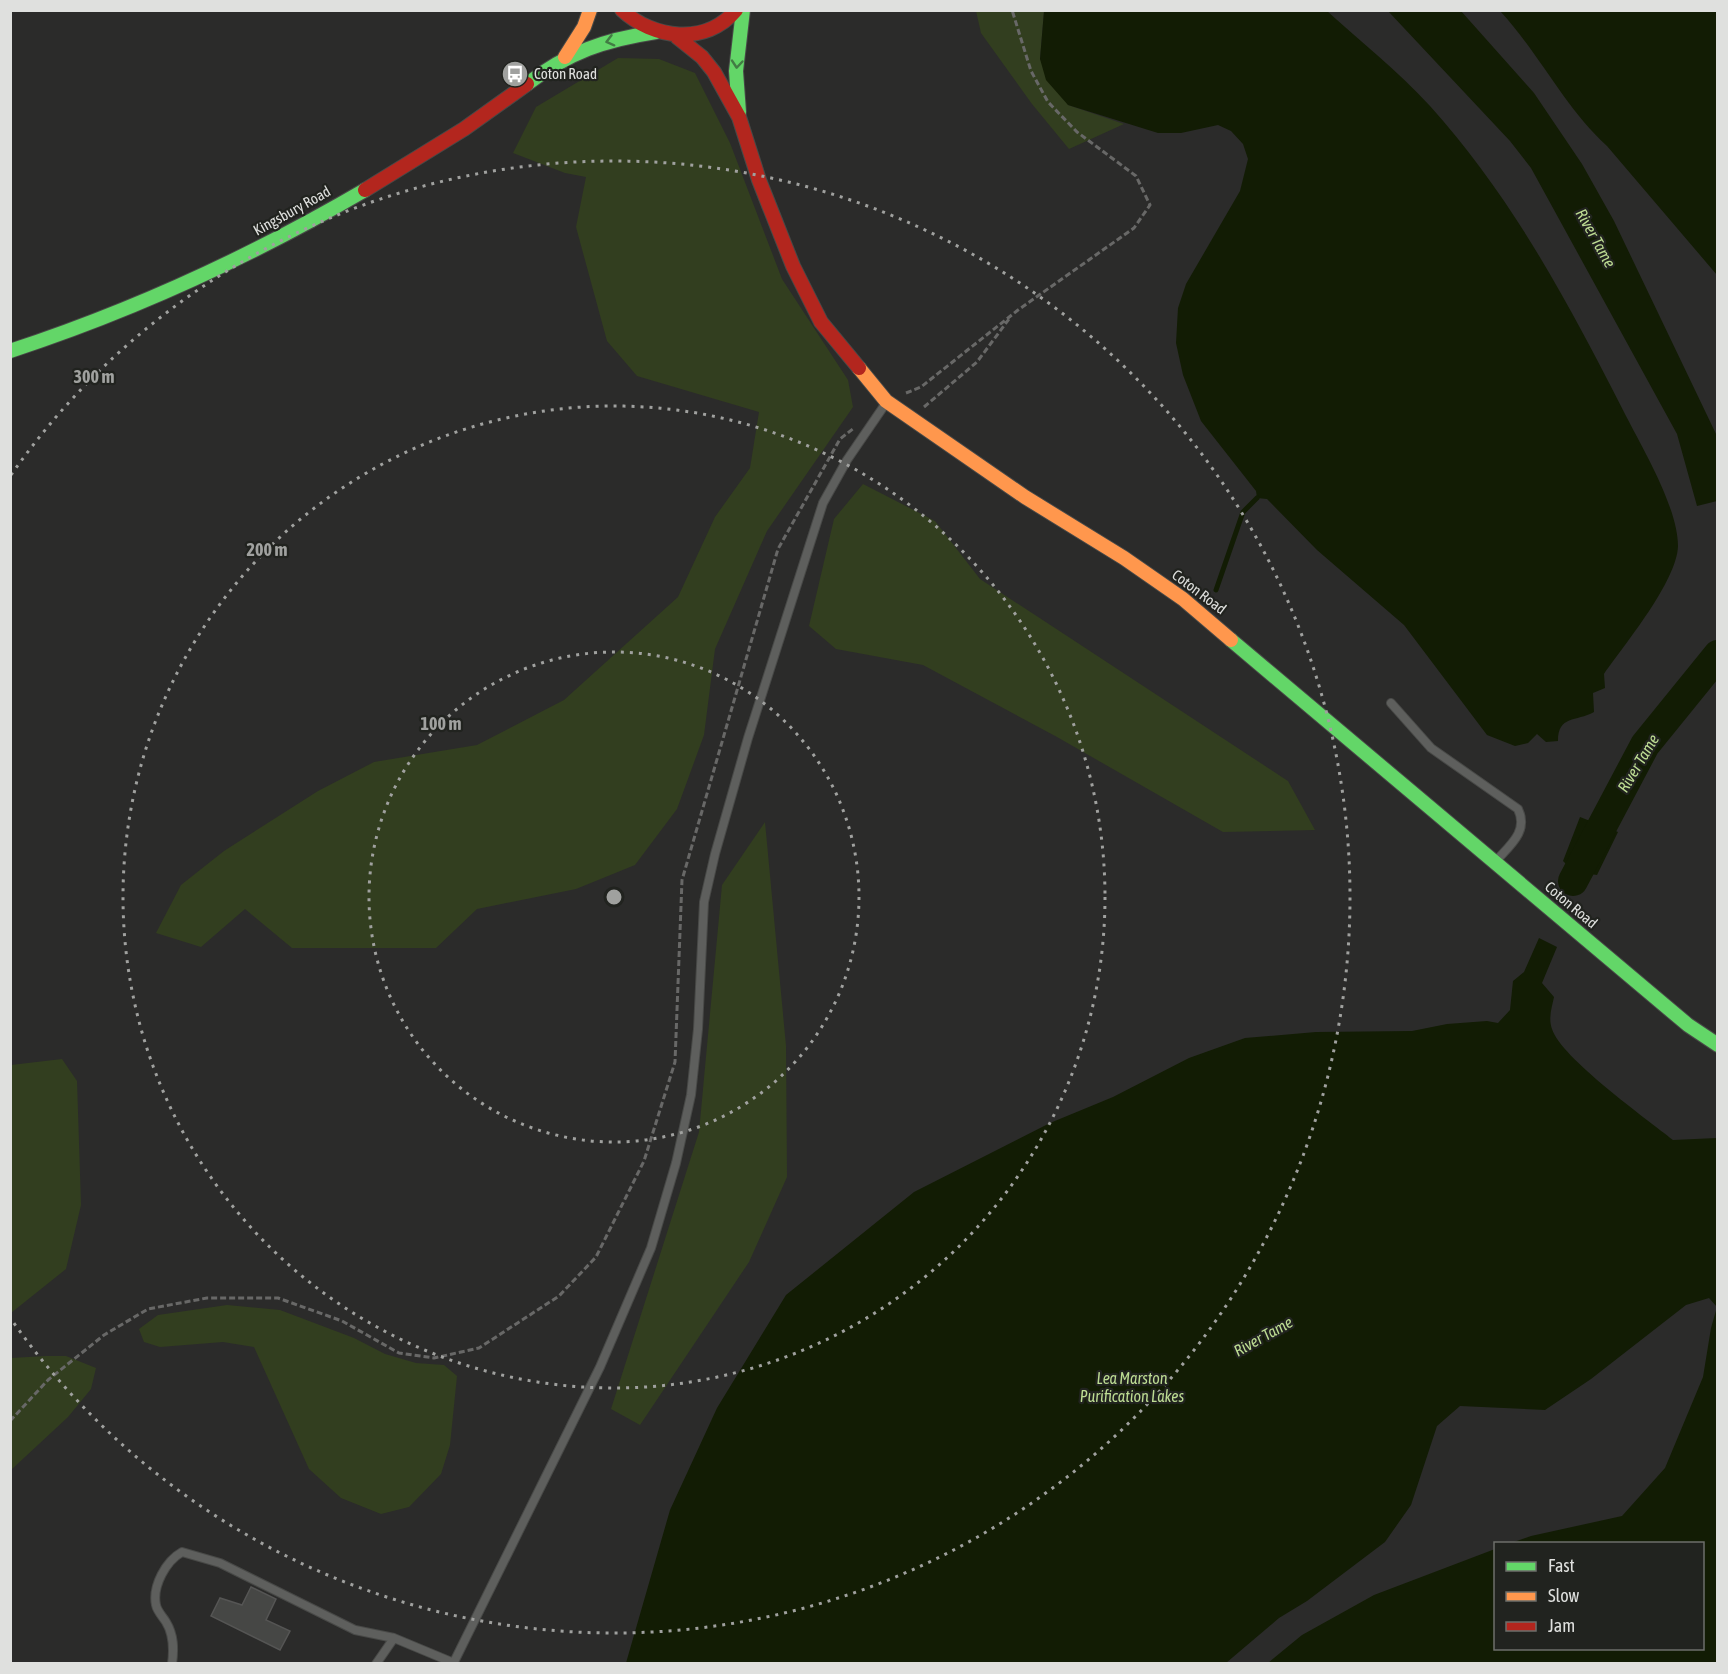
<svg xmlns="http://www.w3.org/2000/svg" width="1728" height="1674" font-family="'Asap Condensed',sans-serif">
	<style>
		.green { fill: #323e1f }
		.water { fill: #121c04 }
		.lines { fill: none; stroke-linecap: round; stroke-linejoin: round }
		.stream { stroke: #121c04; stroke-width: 5 }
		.river { stroke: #121c04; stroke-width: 30 }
		.building { fill: #464745; stroke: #555554; stroke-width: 1.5 }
		.lane-casing { stroke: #484947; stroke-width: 10 }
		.fast-casing { stroke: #484947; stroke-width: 16 }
		.slow-casing { stroke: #484947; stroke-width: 16 }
		.jam-casing { stroke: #484947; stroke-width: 16 }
		.path { stroke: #686867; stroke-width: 3; stroke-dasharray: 6 3; stroke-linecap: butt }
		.lane { stroke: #5e5f5d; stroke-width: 8 }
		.fast { stroke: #63d668; stroke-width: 14 }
		.slow { stroke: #ff974d; stroke-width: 14 }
		.jam { stroke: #b3261e; stroke-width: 14 }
		.oneway { stroke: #427c44 }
		.ring { fill: none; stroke: #a0a19f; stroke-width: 3; stroke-dasharray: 3 6 }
		.labels { text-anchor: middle; stroke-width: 4.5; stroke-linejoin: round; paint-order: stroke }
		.poi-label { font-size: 15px; fill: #dfe0de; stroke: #21231f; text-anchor: start }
		.street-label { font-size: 15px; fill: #dfe0de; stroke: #21231f }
		.water-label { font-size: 16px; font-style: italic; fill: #bddc93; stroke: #21231f }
		.centre { fill: #a0a19f; stroke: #21231f; stroke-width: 3 }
		.ring-label { font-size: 18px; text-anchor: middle; font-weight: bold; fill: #a0a19f; stroke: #21231f; stroke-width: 4.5; stroke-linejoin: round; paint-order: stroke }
	</style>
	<rect width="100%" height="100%" fill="#2b2b2a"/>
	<path class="green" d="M 976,11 L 1044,11 L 1040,59 L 1068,105 L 1124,124 L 1069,149 L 1032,104 L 981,33 Z
		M 618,58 L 659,59 L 695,73 L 730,143 L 782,279 L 848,380 L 853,407 L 767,531 L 715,649 L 704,735 L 677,809 L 635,865 L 576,889 L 477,909 L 436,948 L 292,948 L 245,909 L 201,947 L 156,933 L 181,885 L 224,851 L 318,791 L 374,762 L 477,745 L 564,700 L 678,597 L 715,517 L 750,468 L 759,412 L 637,376 L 607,341 L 576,227 L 586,177 L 565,173 L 513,153 L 536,107 Z
		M 863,484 L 935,521 L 980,579 L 1288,781 L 1315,830 L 1223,832 L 1057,737 L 923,665 L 836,649 L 809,626 L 834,519 Z
		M 765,822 L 786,1046 L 787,1177 L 749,1262 L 640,1425 L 611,1409 L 699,1132 L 722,885 Z
		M 62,1059 L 77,1081 L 81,1205 L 66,1269 L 11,1313 L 11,1065 Z
		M 227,1305 L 280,1310 L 354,1338 L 385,1354 L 416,1363 L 444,1365 L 457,1376 L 450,1445 L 441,1474 L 409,1507 L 381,1514 L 341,1498 L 309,1469 L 254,1347 L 223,1342 L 160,1347 L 144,1342 L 139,1329 L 158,1315 Z
		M 46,1356 L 66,1356 L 96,1368 L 91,1389 L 68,1417 L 11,1470 L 11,1358 Z"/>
	<path class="water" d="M 1044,11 L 1327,11 C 1361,42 1398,71 1430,106 C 1513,198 1570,306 1626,416 C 1643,449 1678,508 1678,546 C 1677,581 1625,644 1604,674 L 1605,688 L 1593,693 L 1594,712 C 1576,722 1558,715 1558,741 L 1546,742 L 1537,734 L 1528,743 L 1515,746 L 1487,735 L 1404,625 L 1317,550 L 1267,499 L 1257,498 L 1256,491 L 1201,421 L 1183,375 L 1176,343 L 1178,308 L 1186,284 L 1240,191 L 1248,159 L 1243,144 L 1231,131 L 1218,125 L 1181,133 L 1158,133 L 1068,105 L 1046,80 L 1040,59 Z
		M 1388,11 L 1461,11 L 1534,93 L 1582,164 L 1614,221 L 1717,436 L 1717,501 L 1697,506 L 1677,434 L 1531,168 L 1510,141 Z
		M 1500,11 L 1717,11 L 1717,275 L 1607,146 C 1565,108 1539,53 1500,11 Z
		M 1580,817 L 1618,832 L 1597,875 L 1590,874 L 1585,885 L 1565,878 L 1567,865 L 1563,861 Z
		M 1539,938 L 1557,947 L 1542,983 L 1554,997 C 1552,1007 1548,1018 1552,1029 C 1561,1058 1647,1119 1673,1140 L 1717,1138 L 1717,1663 L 1268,1663 L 1302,1635 L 1374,1595 L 1495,1549 L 1496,1648 L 1702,1648 L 1702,1544 L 1511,1543 L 1531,1536 L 1622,1516 L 1665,1468 L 1703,1377 L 1711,1328 L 1717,1307 L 1709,1298 L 1686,1305 L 1591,1379 L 1545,1410 L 1460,1406 L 1437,1426 L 1411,1505 L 1385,1542 L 1307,1601 L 1279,1618 L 1226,1663 L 626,1663 L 670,1510 L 717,1408 L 786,1295 L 914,1192 L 1050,1123 L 1113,1097 L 1189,1058 L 1245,1038 L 1316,1032 L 1412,1031 L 1447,1024 L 1487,1021 L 1498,1023 L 1510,1010 L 1513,981 L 1524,972 Z"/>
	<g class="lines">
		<path class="stream" d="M 1216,590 L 1243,512 L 1257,498"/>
		<path class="river" d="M 1573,881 L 1645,745 L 1718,655"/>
	</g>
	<path class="building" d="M 251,1587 L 276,1599 L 266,1620 L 290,1631 L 280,1650 L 211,1616 L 220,1598 L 242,1605 Z"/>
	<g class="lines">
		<defs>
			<path id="lane" d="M 1391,703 L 1431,748 L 1518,809 C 1529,832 1509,846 1495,862
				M 172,1664 C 174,1649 174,1635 166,1622 C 163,1617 157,1611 156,1605 C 152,1586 166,1561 182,1552 L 220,1563 L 355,1630 L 394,1638 L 454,1663
				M 376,1664 L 394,1638
				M 453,1664 L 600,1367 L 651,1248 L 676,1163 L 691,1095 L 698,1029 L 704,902 L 715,854 L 748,738 L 823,503 L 847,460 L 886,403"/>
			<path id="fast" d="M 527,84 C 569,52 604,40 656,32
				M 739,112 L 736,71 L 743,10
				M 10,351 C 135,310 252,256 365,190
				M 1231,640 L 1688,1025 L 1718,1045"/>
			<path id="slow" d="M 565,57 L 584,27 L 590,10
				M 859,368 L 886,401 L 1025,497 L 1124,558 L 1183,599 L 1231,640"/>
			<path id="jam" d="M 622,10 C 653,39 706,46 736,10
				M 677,37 L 702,57 L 714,72 L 739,117 L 759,180 L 793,266 L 821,322 L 859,368
				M 365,190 L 464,129 L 527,84"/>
		</defs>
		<use href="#lane" class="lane-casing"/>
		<use href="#fast" class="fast-casing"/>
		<use href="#slow" class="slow-casing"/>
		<use href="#jam" class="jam-casing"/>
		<path class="path" d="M 906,393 L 921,387 L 1018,310 L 1134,228 L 1150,205 L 1136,176 L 1077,132 L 1048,102 L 1031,71 L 1012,10
			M 924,407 L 977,362 L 1009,319
			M 10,1421 L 48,1380 L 104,1335 L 148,1309 L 207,1298 L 278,1298 L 342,1321 L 399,1353 L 434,1358 L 479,1348 L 559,1296 L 596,1257 L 644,1161 L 675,1062 L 682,880 L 778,549 L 840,439 L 854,428"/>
		<use href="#lane" class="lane"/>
		<use href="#fast" class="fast"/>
		<use href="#slow" class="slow"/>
		<use href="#jam" class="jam"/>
	</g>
	<defs><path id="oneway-chevron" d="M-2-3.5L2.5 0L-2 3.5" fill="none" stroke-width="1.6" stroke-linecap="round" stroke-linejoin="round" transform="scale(1.5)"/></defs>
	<g class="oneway">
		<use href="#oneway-chevron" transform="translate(610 41) rotate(165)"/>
		<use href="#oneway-chevron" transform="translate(737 64) rotate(95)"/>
	</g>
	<g class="ring">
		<circle cx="614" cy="897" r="245"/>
		<circle cx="614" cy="897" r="491"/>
		<path d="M11 475A736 736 0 1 1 11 1319"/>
	</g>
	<defs>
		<symbol id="bus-disc" viewBox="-11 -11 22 22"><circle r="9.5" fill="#a0a19f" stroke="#21231f"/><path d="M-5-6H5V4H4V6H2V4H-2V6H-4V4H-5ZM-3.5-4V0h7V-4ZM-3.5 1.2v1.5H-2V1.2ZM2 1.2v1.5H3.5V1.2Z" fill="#fff"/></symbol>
	</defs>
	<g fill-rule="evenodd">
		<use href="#bus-disc" x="500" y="59" width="30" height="30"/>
	</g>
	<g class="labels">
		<g class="poi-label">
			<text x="534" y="79">Coton Road</text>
		</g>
		<g class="street-label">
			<text transform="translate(292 211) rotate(-29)" y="5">Kingsbury Road</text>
			<text transform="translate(1199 592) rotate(37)" y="5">Coton Road</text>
			<text transform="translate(1571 905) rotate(40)" y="5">Coton Road</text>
		</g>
		<g class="water-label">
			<text transform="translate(1596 238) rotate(61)" y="6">River Tame</text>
			<text transform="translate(1638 763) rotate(-59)" y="6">River Tame</text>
			<text transform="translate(1263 1336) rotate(-29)" y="6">River Tame</text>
			<text x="1132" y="1384">Lea Marston<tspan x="1132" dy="18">Purification Lakes</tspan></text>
		</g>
	</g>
	<circle cx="614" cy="897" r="9" class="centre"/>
	<g class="ring-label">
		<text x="94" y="383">300 m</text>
		<text x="267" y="556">200 m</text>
		<text x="441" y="730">100 m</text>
	</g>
	<rect width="1728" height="1674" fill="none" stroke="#dfe0de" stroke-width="24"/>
	<rect x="1494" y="1542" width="210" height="108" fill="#21231f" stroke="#6d6f6b" stroke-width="1.5"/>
	<rect x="1506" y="1562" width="30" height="9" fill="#63d668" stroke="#6d6f6b" stroke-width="1.5"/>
	<text x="1548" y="1572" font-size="18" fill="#dfe0de">Fast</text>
	<rect x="1506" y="1592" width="30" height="9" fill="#ff974d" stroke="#6d6f6b" stroke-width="1.5"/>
	<text x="1548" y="1602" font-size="18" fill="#dfe0de">Slow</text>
	<rect x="1506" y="1622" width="30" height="9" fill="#b3261e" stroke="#6d6f6b" stroke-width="1.5"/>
	<text x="1548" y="1632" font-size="18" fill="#dfe0de">Jam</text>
</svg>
